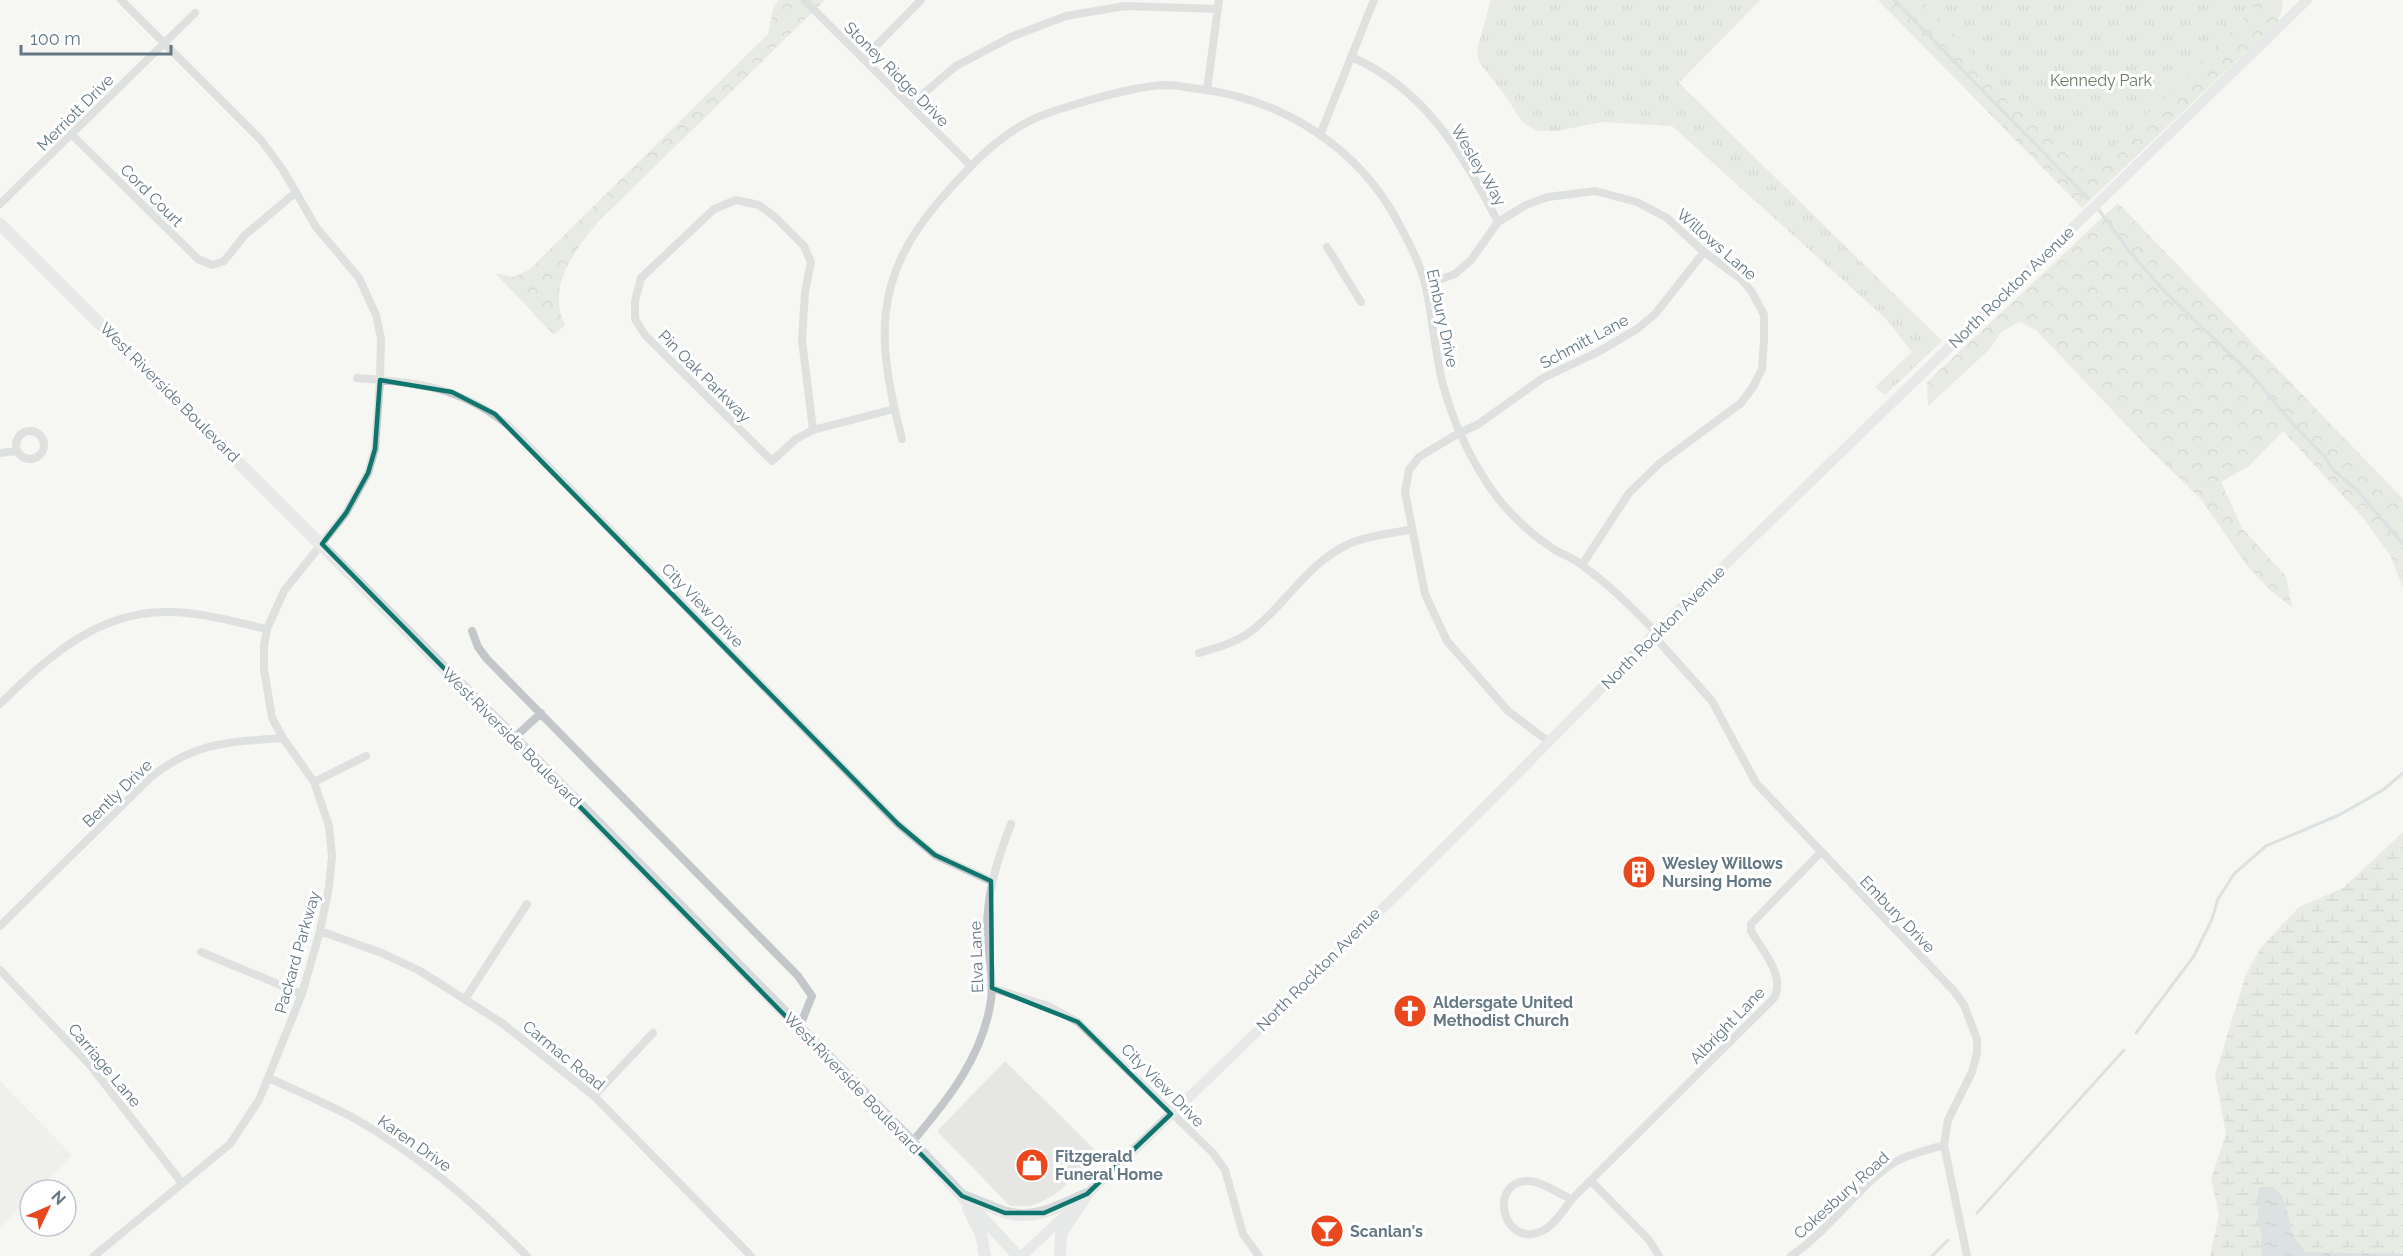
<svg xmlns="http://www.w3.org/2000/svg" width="2403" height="1256" font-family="Raleway,sans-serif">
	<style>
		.built { fill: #e6e7e5 }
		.grass { fill: url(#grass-tufts) }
		.forest { fill: url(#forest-crowns) }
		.wetland { fill: url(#wetland-marsh) }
		.water { fill: url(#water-ripples) }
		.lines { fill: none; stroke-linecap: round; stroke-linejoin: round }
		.stream { stroke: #bcc8cd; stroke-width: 3 }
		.street { stroke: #c3c7ca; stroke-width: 8 }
		.secondary { stroke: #d4d9dc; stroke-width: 10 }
		.primary { stroke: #d4d9dc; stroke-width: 12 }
		.marked { fill: none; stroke: #0f766e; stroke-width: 4.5; stroke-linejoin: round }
		.labels { text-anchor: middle; stroke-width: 6; stroke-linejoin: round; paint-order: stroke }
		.street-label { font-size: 16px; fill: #637784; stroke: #fff }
		.park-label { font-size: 16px; fill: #687b62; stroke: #fff }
		.poi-label { font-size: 16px; font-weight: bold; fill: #637784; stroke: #fff; text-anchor: start }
	</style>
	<defs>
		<pattern id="grass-tufts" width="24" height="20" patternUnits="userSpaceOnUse" patternTransform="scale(1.5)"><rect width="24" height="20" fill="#d7ddd3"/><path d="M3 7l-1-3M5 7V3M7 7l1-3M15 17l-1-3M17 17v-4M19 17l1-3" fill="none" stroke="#b2b8b1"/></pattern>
		<pattern id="forest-crowns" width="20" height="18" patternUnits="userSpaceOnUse" patternTransform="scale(1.5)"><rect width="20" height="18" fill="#d7ddd3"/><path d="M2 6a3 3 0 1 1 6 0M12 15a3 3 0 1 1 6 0" fill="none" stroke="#b2b8b1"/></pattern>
		<pattern id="wetland-marsh" width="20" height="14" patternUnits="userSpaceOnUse" patternTransform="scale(1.5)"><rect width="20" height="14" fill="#d7ddd3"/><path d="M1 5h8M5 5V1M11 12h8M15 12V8" fill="none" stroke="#b2b8b1"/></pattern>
		<pattern id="water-ripples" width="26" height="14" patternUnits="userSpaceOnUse" patternTransform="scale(1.5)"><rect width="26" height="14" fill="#bcc8cd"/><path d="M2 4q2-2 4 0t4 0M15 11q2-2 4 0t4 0" fill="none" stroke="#9ca7ac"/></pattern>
	</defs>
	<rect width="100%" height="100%" fill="#f6f6f2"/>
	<path class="built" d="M 1005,1061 L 1101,1156 L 1091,1161 L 1058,1192 L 1043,1201 L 1030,1206 L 1010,1206 L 937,1131 Z
		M 0,1081 L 72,1155 L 37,1190 L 30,1190 L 30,1197 L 0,1227 Z"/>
	<path class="grass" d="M 1491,0 L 1760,0 L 1679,83 L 1942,341 L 1885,395 L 1875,387 L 1912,352 L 1885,318 L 1672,126 L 1602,122 L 1557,131 L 1537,131 L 1522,122 L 1505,95 L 1479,62 L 1477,49 Z
		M 1911,0 L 2282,0 L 2282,11 L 2100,191 Z"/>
	<path class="forest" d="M 779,0 L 825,0 L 599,221 C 575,250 546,286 565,325 L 554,335 L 495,273 L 513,277 L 529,270 L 768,34 L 774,6 Z
		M 1878,0 L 1922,0 L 2079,168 L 2094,166 L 2254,9 L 2249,0 L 2282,0 L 2283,3 L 2278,21 L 2082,208 Z
		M 2118,203 L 2403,499 L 2403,588 L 2390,555 L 2364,519 L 2283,431 L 2249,466 L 2221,482 L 2242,528 L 2286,576 L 2292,607 L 2270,590 L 2248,567 L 2200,498 L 2150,450 L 2036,330 L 2019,322 L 2001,332 L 1990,349 L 1928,406 L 1927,382 Z"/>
	<path class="wetland" d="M 2403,832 L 2403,1256 L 2210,1256 L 2219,1215 L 2211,1179 L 2226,1134 L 2215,1075 L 2246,974 L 2260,949 L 2299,907 L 2343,888 Z"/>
	<path class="water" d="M 2261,1187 L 2273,1187 C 2292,1203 2285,1216 2294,1236 C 2296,1241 2302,1247 2306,1252 L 2403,1254 L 2403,1256 L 2261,1256 L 2262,1237 L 2258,1220 L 2258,1190 Z"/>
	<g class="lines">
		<path class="stream" d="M 1894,0 L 2088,198
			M 2099,210 L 2129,251 L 2165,292 L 2251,374 L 2293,424 L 2324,456 L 2333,470 L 2358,491 L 2403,544
			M 2136,1033 L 2194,956 L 2212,919 L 2218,899 L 2234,874 L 2266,846 L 2339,815 L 2383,790 L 2403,773
			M 1977,1213 L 2124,1050
			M 1932,1256 L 1948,1240"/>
		<path class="street" d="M 805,1 L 970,165
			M 1352,57 C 1426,90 1462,153 1498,222
			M 863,59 L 921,0
			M 1207,90 L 1219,0
			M 910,105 L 956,66 L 1011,37 L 1066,16 L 1125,6 L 1218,9
			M 72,135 L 198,259 L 212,265 L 224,261 L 245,235 L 296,192
			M 1320,135 L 1374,0
			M 0,204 L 195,13
			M 1327,247 L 1361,302
			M 1425,285 L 1455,274 L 1471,260 L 1498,222 L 1526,205 L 1548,197 L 1595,191 L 1637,202 L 1667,218 L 1704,252 L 1741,279 L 1752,292 L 1764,315 L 1764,341 L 1762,369 L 1753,387 L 1741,403 L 1660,463 L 1629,493 L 1582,565
			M 357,378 C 417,382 462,387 510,427 L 898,824 L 935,855 L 991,881
			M 813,430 L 802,340 L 805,292 L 811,262 L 804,246 L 776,218 L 759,205 L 736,200 L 714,209 L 641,278 L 635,301 L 635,319 L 645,335 L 772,461 L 796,439 L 813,430 L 894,409
			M16 445a14 14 0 1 1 28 0a14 14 0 1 1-28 0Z
			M 902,439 C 877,342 871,280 940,200 C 966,171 988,145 1022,125 C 1043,113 1067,107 1090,100 C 1115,93 1141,86 1167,85 C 1177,85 1189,88 1199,89 C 1282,99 1358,147 1398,222 C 1409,243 1421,265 1426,288 C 1433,320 1435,353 1443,385 C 1453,421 1469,456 1489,486 C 1505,510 1530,534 1555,550 C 1564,555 1575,559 1583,566 C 1610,585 1633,609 1656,632
			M 0,453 L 17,451
			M 472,631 L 478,647 L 487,659 L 798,976 L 812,996 L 799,1028
			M 1653,635 L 1712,701 L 1756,783 L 1954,991 L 1964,1005 L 1977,1039 L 1977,1053 L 1972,1072 L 1948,1120 L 1944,1145 L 1967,1256
			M 1199,653 C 1216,648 1235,643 1250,632 C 1285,606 1308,562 1349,544 C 1367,535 1392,534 1412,529
			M 0,704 C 47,658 97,611 168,612 C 201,612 235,622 267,629
			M 514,738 L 541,713
			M 1549,742 L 1508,711 L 1447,641 L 1425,594 L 1405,492 L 1409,470 L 1419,457 L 1459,433 L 1477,425 L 1543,378 L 1598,352 L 1637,329 L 1655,314 L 1704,252
			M 314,782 L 366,756
			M 0,926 L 151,777 C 195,742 229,742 283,738
			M 320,931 L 382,953 L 420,971 L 502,1023 L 594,1096 L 751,1256
			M 201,952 L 302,994
			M 0,970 L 90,1065 L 182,1183
			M 992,988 L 1048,1006 L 1078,1022 L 1213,1153 L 1225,1170 L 1243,1234 L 1259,1256
			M 465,999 L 527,904
			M 269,1078 C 297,1091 325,1103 352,1117 C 418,1154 474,1203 527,1256
			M 594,1096 L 653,1033
			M 912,1142 C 948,1100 983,1056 991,1000 C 994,978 988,953 987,931 C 987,891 997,861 1011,824
			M 1591,1181 L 1649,1240 L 1659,1256
			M 1572,1199 C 1558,1194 1544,1182 1529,1181 C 1486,1180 1503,1252 1544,1230 C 1555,1224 1564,1209 1572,1199 L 1774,998 C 1786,976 1762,950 1751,931 L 1751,924 L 1821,852
			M 94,1256 L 230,1144 L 259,1100 L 302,994 L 320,931 L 329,887 L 332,856 L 329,826 L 314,782 L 283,738 L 272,718 L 264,669 L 264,646 L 267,629 L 284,591 L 346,513 L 368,473 L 375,449 L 380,380 L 381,338 L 376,315 L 359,278 L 316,227 L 283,170 L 261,140 L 121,0
			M 1791,1256 C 1830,1230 1858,1186 1895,1162 C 1910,1153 1928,1150 1944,1145"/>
		<path class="secondary" d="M 1022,1256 C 1238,1053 1450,845 1656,632 L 2307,0"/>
		<path class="primary" d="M 0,224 L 514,738 L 912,1142 L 1018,1256
			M 963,1196 C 978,1201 993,1209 1007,1213 C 1036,1221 1062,1205 1087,1194
			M 968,1208 L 981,1234 L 985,1256
			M 1060,1256 L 1061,1234 L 1086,1196"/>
	</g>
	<path d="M0 0H2403V1256H0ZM 380,380 L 452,392 L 495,414 L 898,824 L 935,855 L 991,881 L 992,988 L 1078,1022 L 1171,1114 L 1087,1194 L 1044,1213 L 1005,1213 L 962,1196 L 322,544 L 346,513 L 368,473 L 375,449 Z" fill="#f6f6f2" fill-opacity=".55" fill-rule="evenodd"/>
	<path class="marked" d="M 380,380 L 452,392 L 495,414 L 898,824 L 935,855 L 991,881 L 992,988 L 1078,1022 L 1171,1114 L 1087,1194 L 1044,1213 L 1005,1213 L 962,1196 L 322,544 L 346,513 L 368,473 L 375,449 Z"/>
	<defs>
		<symbol id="building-disc" viewBox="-11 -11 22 22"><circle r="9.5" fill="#ea471d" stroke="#fff"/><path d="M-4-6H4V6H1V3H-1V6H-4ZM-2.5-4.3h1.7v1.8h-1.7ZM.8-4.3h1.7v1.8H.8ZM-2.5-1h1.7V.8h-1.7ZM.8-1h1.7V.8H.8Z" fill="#fff"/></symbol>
		<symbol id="church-disc" viewBox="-11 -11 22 22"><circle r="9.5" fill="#ea471d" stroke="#fff"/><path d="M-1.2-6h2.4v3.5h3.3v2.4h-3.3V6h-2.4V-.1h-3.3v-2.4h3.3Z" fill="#fff"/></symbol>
		<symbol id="shop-disc" viewBox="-11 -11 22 22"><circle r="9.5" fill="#ea471d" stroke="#fff"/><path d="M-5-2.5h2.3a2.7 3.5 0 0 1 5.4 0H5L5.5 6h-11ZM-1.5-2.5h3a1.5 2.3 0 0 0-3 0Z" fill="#fff"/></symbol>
		<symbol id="bar-disc" viewBox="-11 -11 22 22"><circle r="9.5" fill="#ea471d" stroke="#fff"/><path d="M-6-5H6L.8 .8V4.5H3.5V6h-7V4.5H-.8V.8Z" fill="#fff"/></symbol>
	</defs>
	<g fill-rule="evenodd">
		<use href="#building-disc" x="1620" y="853" width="38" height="38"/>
		<use href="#church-disc" x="1391" y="992" width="38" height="38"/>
		<use href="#shop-disc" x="1013" y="1146" width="38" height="38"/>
		<use href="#bar-disc" x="1308" y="1212" width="38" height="38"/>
	</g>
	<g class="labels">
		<g class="street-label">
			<text transform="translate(897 74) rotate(45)" y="6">Stoney Ridge Drive</text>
			<text transform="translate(75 112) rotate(-45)" y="6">Merriott Drive</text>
			<text transform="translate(1479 165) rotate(59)" y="6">Wesley Way</text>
			<text transform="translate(152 195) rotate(45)" y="6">Cord Court</text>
			<text transform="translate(1717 244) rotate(41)" y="6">Willows Lane</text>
			<text transform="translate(2011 287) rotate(-44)" y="6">North Rockton Avenue</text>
			<text transform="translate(1443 318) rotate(78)" y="6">Embury Drive</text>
			<text transform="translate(1584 341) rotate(-28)" y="6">Schmitt Lane</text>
			<text transform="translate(705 376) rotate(45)" y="6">Pin Oak Parkway</text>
			<text transform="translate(170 392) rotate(45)" y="6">West Riverside Boulevard</text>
			<text transform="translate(703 605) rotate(46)" y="6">City View Drive</text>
			<text transform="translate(1663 627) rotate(-45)" y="6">North Rockton Avenue</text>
			<text transform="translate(512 737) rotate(45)" y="6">West Riverside Boulevard</text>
			<text transform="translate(117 793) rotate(-44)" y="6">Bently Drive</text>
			<text transform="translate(1898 914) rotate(46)" y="6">Embury Drive</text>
			<text transform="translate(297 952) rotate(-74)" y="6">Packard Parkway</text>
			<text transform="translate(976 957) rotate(-92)" y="6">Elva Lane</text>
			<text transform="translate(1318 969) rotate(-45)" y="6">North Rockton Avenue</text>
			<text transform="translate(1727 1025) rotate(-46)" y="6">Albright Lane</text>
			<text transform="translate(564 1055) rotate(39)" y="6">Carmac Road</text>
			<text transform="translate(105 1065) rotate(50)" y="6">Carriage Lane</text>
			<text transform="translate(853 1083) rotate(46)" y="6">West Riverside Boulevard</text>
			<text transform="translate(1163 1085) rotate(45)" y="6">City View Drive</text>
			<text transform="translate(415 1143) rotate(35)" y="6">Karen Drive</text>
			<text transform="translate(1841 1195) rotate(-42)" y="6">Cokesbury Road</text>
		</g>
		<g class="park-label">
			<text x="2101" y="86">Kennedy Park</text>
		</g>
		<g class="poi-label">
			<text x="1662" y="869">Wesley Willows<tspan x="1662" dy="18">Nursing Home</tspan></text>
			<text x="1433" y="1008">Aldersgate United<tspan x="1433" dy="18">Methodist Church</tspan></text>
			<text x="1055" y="1162">Fitzgerald<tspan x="1055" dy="18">Funeral Home</tspan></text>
			<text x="1350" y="1237">Scanlan's</text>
		</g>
	</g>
	<g transform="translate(48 1208) rotate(46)"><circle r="28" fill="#ffffff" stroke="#c1c9ce" stroke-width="1.5"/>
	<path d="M0-4.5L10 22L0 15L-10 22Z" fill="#ea471d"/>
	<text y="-9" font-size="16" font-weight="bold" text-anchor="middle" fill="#637784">N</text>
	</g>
	<path d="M21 45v9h150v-9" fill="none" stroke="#637784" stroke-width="3"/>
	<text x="30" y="45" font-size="18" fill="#637784" stroke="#ffffff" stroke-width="4.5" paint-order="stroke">100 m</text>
</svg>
